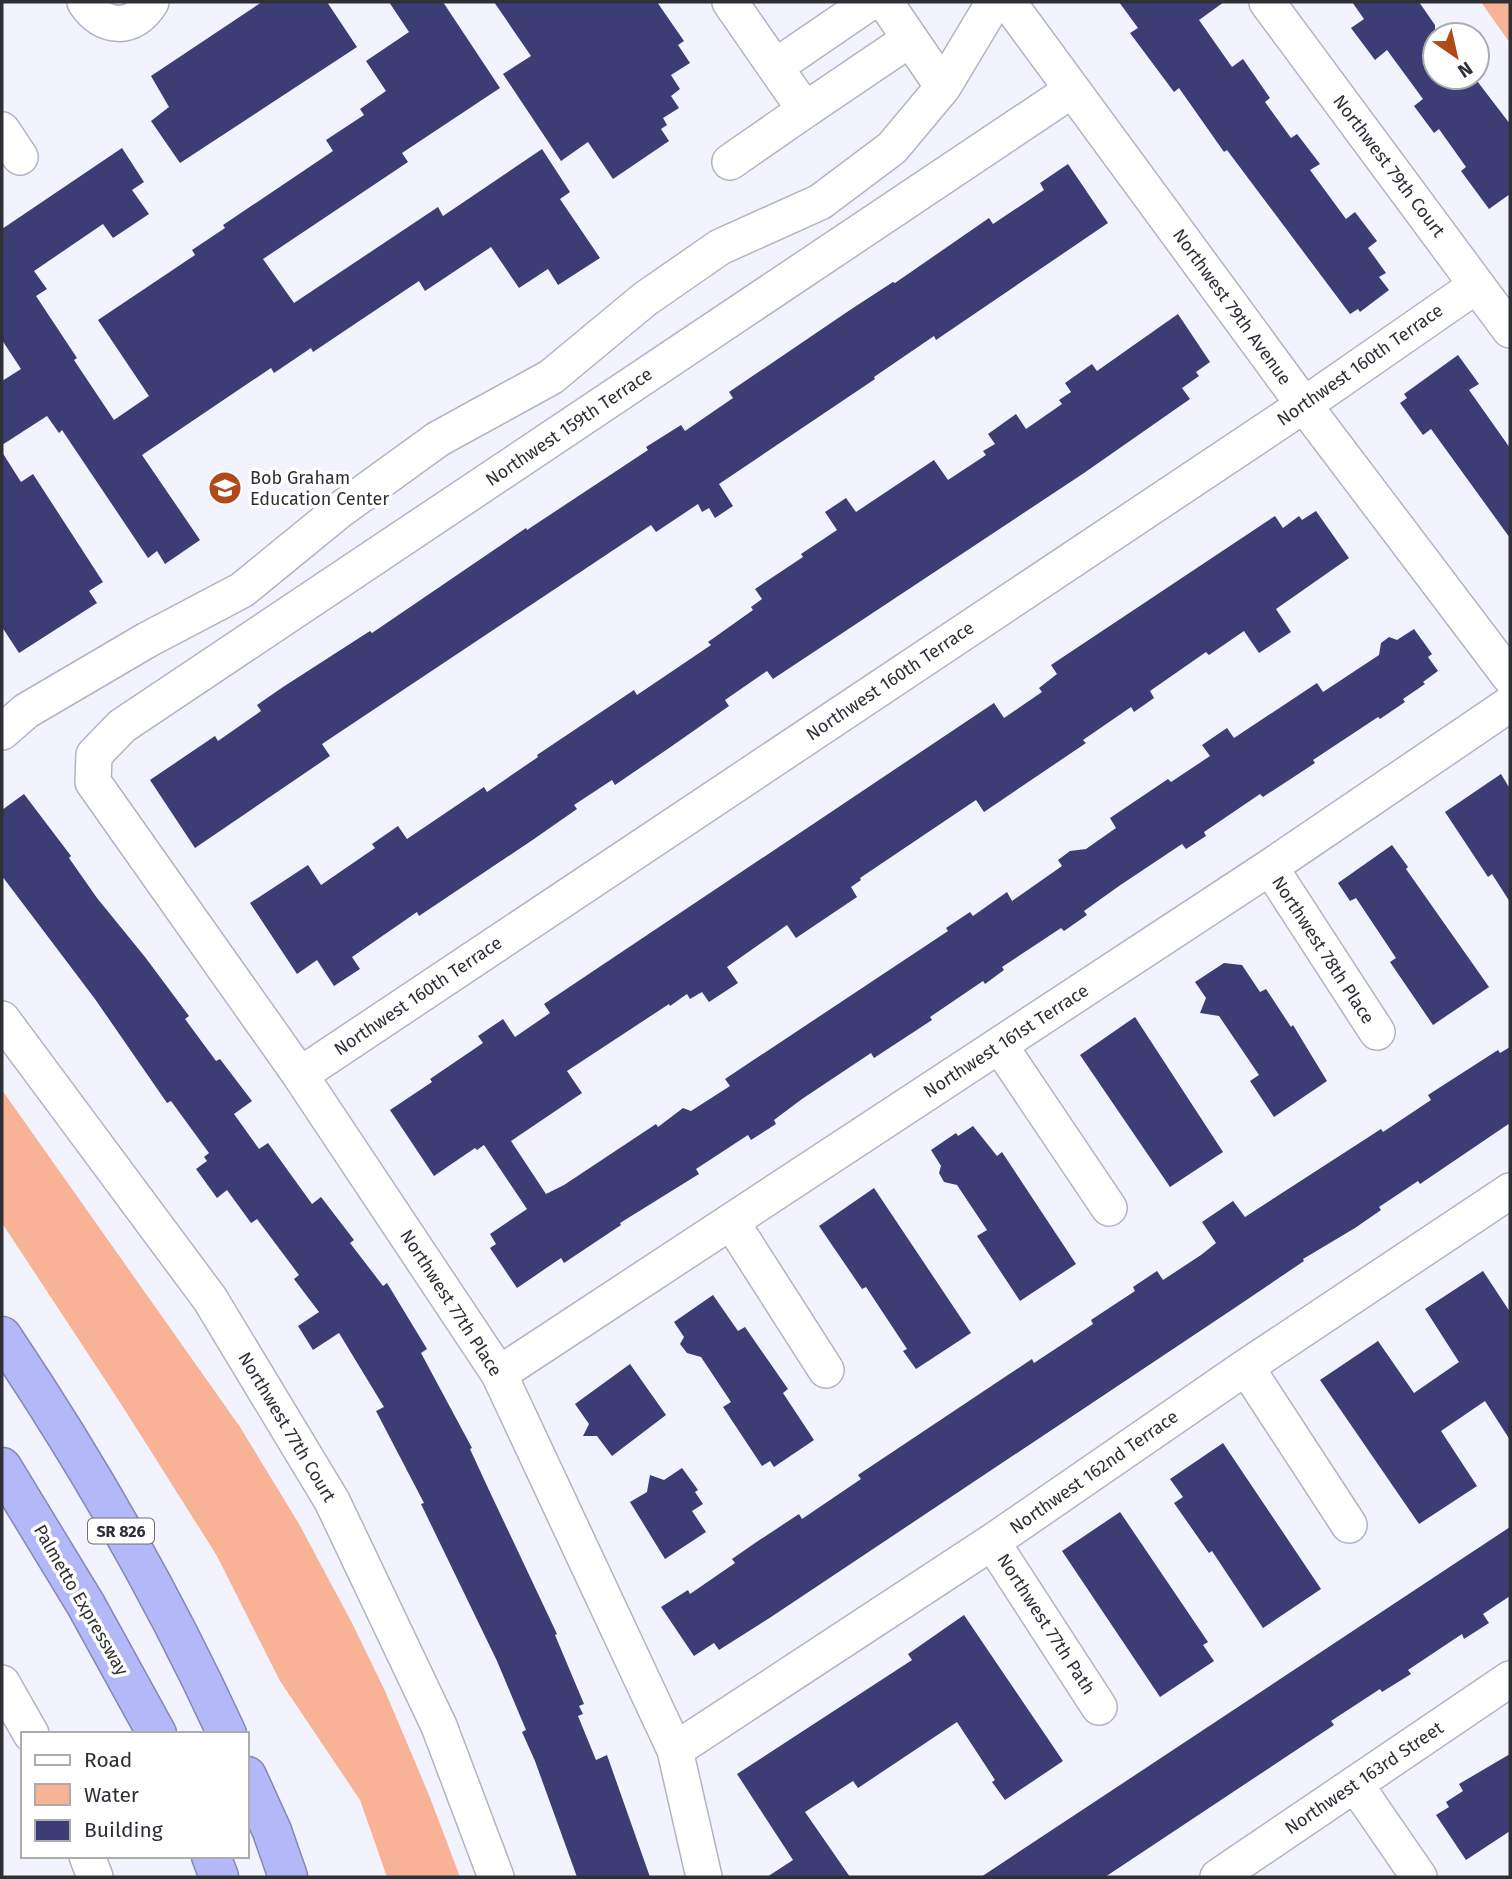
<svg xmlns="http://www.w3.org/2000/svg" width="1512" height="1879" font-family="'Fira Sans',sans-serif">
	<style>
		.water { fill: #f8b295 }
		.building { fill: #3b3d74 }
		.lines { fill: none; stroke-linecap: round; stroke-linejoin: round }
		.minor-casing { stroke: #b2b4c4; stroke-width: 38 }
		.highway-casing { stroke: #8488b4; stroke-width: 41 }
		.minor { stroke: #fff; stroke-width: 35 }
		.highway { stroke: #b2b8f8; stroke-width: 38 }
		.labels { text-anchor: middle; stroke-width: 7; stroke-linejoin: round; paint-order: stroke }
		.shield { fill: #fff; stroke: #6d6e72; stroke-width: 2 }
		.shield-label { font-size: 16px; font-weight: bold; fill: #2f3036 }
		.street-label { font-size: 18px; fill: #2f3036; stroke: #fff }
		.poi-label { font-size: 18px; fill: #2f3036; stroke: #fff; text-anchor: start }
	</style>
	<rect width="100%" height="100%" fill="#f2f3fe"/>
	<path class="water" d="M 1481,2 L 1510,2 L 1510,43 Z
		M 2,1090 L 240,1427 L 299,1524 L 352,1623 L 385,1691 L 429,1795 L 460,1877 L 387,1877 L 360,1800 L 280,1681 L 217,1556 L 123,1407 L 2,1223 Z"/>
	<path class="building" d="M 262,2 L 327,2 L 357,47 L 180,163 L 151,121 L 169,107 L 151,76 Z
		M 389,2 L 443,2 L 500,88 L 402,153 L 408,162 L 263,259 L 294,303 L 438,207 L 443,216 L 542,149 L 570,192 L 560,199 L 600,258 L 558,285 L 548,269 L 519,288 L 491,247 L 425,291 L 419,281 L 313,352 L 311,348 L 274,373 L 271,368 L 142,455 L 200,540 L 165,564 L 157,551 L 148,558 L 62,430 L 59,433 L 47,416 L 2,445 L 2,381 L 21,369 L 2,340 L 2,229 L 122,148 L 144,182 L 132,190 L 149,214 L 113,238 L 103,224 L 34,271 L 47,289 L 36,296 L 77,358 L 74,360 L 114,420 L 149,396 L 98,320 L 195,255 L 192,250 L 225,228 L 223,225 L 333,151 L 326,140 L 364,115 L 360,109 L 386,91 L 366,61 L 409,32 Z
		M 494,2 L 657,2 L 684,41 L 678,45 L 690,63 L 671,75 L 680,89 L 671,96 L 679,108 L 663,118 L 667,125 L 661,129 L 669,141 L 613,179 L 588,142 L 561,161 L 503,74 L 531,56 Z
		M 1119,2 L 1224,2 L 1199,20 L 1232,67 L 1243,59 L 1270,98 L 1265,102 L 1291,138 L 1297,134 L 1320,164 L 1310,170 L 1346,219 L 1355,212 L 1377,241 L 1368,248 L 1386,273 L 1379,277 L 1389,290 L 1360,312 L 1358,309 L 1350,314 L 1227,150 L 1224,152 L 1179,88 L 1174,92 L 1130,33 L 1138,28 Z
		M 1352,2 L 1419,2 L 1435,25 L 1435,77 L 1474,77 L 1510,124 L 1510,194 L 1489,209 L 1461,171 L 1466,167 L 1439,129 L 1434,133 L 1414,106 L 1423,99 L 1387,50 L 1375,60 L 1351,28 L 1364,19 Z
		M 1068,164 L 1108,223 L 936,340 L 934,336 L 874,377 L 875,379 L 719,484 L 733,506 L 715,518 L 709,508 L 702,512 L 698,504 L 656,532 L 651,525 L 322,744 L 330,756 L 195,848 L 150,780 L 215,736 L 218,741 L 261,711 L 257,705 L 283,687 L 370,631 L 372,633 L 526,528 L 527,530 L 648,450 L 646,447 L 681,425 L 685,431 L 733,398 L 729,392 L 850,310 L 893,282 L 895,283 L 989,218 L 993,224 L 1044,190 L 1040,183 Z
		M 1178,314 L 1210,362 L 1196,372 L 1199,376 L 1182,388 L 1190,399 L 1084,473 L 773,679 L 767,671 L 725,700 L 729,706 L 672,746 L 615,785 L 612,780 L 574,805 L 577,809 L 534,839 L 419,916 L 417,912 L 352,957 L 360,969 L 334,986 L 317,960 L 297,974 L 250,903 L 308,865 L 321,885 L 375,848 L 372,844 L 398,826 L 407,839 L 484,787 L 487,792 L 538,757 L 537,755 L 634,690 L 637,695 L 711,645 L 708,642 L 753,610 L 751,607 L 762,599 L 755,589 L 803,557 L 801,554 L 837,530 L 825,512 L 846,498 L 856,512 L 934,460 L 948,480 L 986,455 L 983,451 L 995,444 L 988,434 L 1016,414 L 1026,429 L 1062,404 L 1059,400 L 1071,392 L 1065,383 L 1092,364 L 1097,371 Z
		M 1458,355 L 1479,384 L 1469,390 L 1510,448 L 1510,538 L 1431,429 L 1423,435 L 1400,403 L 1407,398 L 1404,394 Z
		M 2,452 L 21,482 L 33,474 L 103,582 L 89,591 L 97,603 L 19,653 L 2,627 Z
		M 1316,511 L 1349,558 L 1276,609 L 1291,632 L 1259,653 L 1244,631 L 1209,655 L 1206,652 L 1150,691 L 1154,698 L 1134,712 L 1131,707 L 1083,740 L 1086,743 L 984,812 L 976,800 L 860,878 L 861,880 L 851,887 L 857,897 L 796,938 L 787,925 L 727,967 L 738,983 L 709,1002 L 702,992 L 690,999 L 687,994 L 670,1006 L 669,1004 L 567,1071 L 582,1093 L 511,1141 L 546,1194 L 564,1185 L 656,1124 L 658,1127 L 683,1108 L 691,1111 L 730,1086 L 725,1079 L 948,931 L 946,928 L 970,912 L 973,916 L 1007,892 L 1012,901 L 1062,866 L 1058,860 L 1070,851 L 1086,849 L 1116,828 L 1110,818 L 1168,779 L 1171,782 L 1210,756 L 1202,745 L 1227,728 L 1234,738 L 1317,683 L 1323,692 L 1379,655 L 1381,643 L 1389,637 L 1397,640 L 1414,629 L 1432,654 L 1428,657 L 1438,671 L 1423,682 L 1425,684 L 1403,699 L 1405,702 L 1380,719 L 1378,717 L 1313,760 L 1315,763 L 1263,797 L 1260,794 L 1204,832 L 1206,836 L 1186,849 L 1182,844 L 1119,886 L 1084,911 L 1087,915 L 1064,931 L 1061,928 L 1002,967 L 1004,970 L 985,984 L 983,981 L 930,1017 L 932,1020 L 874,1058 L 871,1053 L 802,1099 L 774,1120 L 776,1124 L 751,1140 L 748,1135 L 696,1169 L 699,1174 L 620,1223 L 621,1225 L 564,1263 L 561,1258 L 517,1288 L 490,1248 L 496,1244 L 490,1234 L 527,1209 L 484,1145 L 477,1150 L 475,1148 L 434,1176 L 390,1110 L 432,1082 L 430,1079 L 483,1043 L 478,1036 L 503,1019 L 515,1037 L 550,1013 L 544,1004 L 994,703 L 1004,718 L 1042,692 L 1039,688 L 1057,674 L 1051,665 L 1275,516 L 1283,528 L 1299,516 L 1302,520 Z
		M 1501,774 L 1510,789 L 1510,902 L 1492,874 L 1488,877 L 1445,812 Z
		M 24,794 L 71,856 L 69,858 L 97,898 L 145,957 L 189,1016 L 185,1019 L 216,1061 L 220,1059 L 252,1101 L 234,1114 L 259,1149 L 268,1143 L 312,1204 L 321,1197 L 354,1240 L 350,1243 L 383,1286 L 387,1283 L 427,1349 L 421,1353 L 472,1448 L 470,1449 L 488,1488 L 557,1634 L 555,1635 L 584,1704 L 579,1706 L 583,1714 L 578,1716 L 596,1760 L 607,1755 L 650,1877 L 577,1877 L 535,1761 L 522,1732 L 526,1730 L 497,1661 L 421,1504 L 424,1503 L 376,1411 L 384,1407 L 339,1333 L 313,1350 L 298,1326 L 319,1312 L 294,1279 L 299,1275 L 257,1219 L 251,1223 L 227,1190 L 217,1198 L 196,1169 L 207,1161 L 204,1157 L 209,1153 L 171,1101 L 167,1103 L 95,999 L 2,876 L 2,810 Z
		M 1392,845 L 1408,867 L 1406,869 L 1489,987 L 1433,1025 L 1390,962 L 1396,958 L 1356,898 L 1350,901 L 1338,883 Z
		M 1224,963 L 1242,965 L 1260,992 L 1266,989 L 1291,1027 L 1293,1025 L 1327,1081 L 1274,1117 L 1250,1081 L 1259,1075 L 1219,1016 L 1200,1013 L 1206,998 L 1195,982 Z
		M 1135,1017 L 1223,1152 L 1170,1187 L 1080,1055 Z
		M 1510,1047 L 1510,1123 L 1420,1184 L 1418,1181 L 1379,1207 L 1381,1210 L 1355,1228 L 1303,1259 L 1304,1261 L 1236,1307 L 771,1617 L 719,1650 L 714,1643 L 694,1656 L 661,1607 L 688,1590 L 690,1594 L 735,1563 L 732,1559 L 755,1543 L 799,1514 L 802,1519 L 861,1479 L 858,1475 L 1032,1359 L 1034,1363 L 1093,1324 L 1091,1320 L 1135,1291 L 1133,1287 L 1157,1271 L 1163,1280 L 1201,1255 L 1216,1243 L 1202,1222 L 1233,1201 L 1245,1217 L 1381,1129 L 1383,1132 L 1431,1100 L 1428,1095 L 1498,1050 L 1500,1053 Z
		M 973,1126 L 997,1156 L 1002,1152 L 1076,1264 L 1020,1301 L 977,1236 L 987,1230 L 957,1185 L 944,1182 L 939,1173 L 941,1166 L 931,1150 L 956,1133 L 958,1136 Z
		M 874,1188 L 971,1333 L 916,1369 L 903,1351 L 907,1349 L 866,1287 L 862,1289 L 819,1226 Z
		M 1483,1271 L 1510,1312 L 1510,1440 L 1485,1401 L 1441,1431 L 1477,1486 L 1419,1524 L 1320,1380 L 1378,1341 L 1414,1393 L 1459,1362 L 1425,1309 Z
		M 713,1295 L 738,1331 L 745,1327 L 788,1389 L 783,1393 L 814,1440 L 774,1467 L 770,1461 L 762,1466 L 723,1407 L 731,1402 L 701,1357 L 687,1353 L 680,1344 L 684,1337 L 674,1322 Z
		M 630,1364 L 666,1415 L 612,1456 L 597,1436 L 583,1436 L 589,1424 L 575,1404 Z
		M 1223,1443 L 1321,1589 L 1263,1628 L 1212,1551 L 1209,1553 L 1174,1503 L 1183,1497 L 1170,1479 Z
		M 682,1468 L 698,1490 L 695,1492 L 703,1504 L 692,1511 L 706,1532 L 665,1559 L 630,1502 L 647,1492 L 650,1475 L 664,1480 Z
		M 1120,1512 L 1208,1642 L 1203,1645 L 1214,1661 L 1160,1697 L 1062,1551 Z
		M 1510,1527 L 1510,1596 L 1483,1614 L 1489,1623 L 1464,1639 L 1462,1634 L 1408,1670 L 1411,1674 L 1382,1692 L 1380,1689 L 1331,1721 L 1334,1725 L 1105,1877 L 981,1877 Z
		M 964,1615 L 1063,1761 L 1005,1800 L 992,1782 L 995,1780 L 957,1722 L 858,1788 L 853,1781 L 805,1812 L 850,1877 L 767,1877 L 793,1860 L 737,1774 L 912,1660 L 908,1654 Z
		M 1510,1754 L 1510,1831 L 1466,1860 L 1436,1815 L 1449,1807 L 1446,1802 L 1463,1791 L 1459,1784 Z"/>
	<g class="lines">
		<defs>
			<path id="minor" d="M 85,2 C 103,30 134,31 151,2
				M 730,2 L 775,67 L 870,2
				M 885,2 L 943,87
				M 1008,2 L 1304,405 L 1510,677
				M 1267,2 L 1510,330
				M 775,67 L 805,110 L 910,39
				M 2,130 L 20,157
				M 730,162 L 805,110
				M 2,732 L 26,711 L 147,640 L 242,590 L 340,510 L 438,439 L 551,377 L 645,299 L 720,247 L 820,202 L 892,148 L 943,87 L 994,2
				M 1270,867 L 1377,1032
				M 2,1019 L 210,1299 L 332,1501 L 439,1726 L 496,1877
				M 1000,1046 L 1109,1208
				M 300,1075 L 1304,405 L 1477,285
				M 732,1223 L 826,1370
				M 1246,1367 L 1349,1525
				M 499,1374 L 1270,867 L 1510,704
				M 992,1542 L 1099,1707
				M 2,1683 L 31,1734
				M 675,1750 L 992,1542 L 1246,1367 L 1510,1191
				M 1355,1784 L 1419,1877
				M 87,1856 L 95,1877
				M 704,1877 L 675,1750 L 499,1374 L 300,1075 L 93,782 L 94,755 L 122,726 L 1072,90
				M 1218,1877 L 1510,1679"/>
			<path id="highway" d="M 2,1336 C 86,1461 164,1597 227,1734
				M 2,1467 L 86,1605 L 157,1734
				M 247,1776 L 272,1831 L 288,1877
				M 211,1856 L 219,1877"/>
		</defs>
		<use href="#minor" class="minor-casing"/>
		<use href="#highway" class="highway-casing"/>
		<use href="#minor" class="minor"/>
		<use href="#highway" class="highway"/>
	</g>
	<defs>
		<symbol id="school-disc" viewBox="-11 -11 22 22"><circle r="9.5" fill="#af4a19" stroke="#fff"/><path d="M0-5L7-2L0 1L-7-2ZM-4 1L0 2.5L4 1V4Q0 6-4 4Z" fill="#fff"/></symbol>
	</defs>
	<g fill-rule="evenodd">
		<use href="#school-disc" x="206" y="469" width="38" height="38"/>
	</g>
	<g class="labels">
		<rect class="shield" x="88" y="1518.5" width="66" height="25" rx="5"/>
		<g class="shield-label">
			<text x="121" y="1537">SR 826</text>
		</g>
		<g class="street-label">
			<text transform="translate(1389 166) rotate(53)" y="6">Northwest 79th Court</text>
			<text transform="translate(1232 307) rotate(54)" y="6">Northwest 79th Avenue</text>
			<text transform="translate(1360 365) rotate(-35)" y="6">Northwest 160th Terrace</text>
			<text transform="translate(569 427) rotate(-34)" y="6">Northwest 159th Terrace</text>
			<text transform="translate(890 681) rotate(-34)" y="6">Northwest 160th Terrace</text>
			<text transform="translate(1323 950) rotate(57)" y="6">Northwest 78th Place</text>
			<text transform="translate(418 996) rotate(-34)" y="6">Northwest 160th Terrace</text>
			<text transform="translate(1006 1041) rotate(-33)" y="6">Northwest 161st Terrace</text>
			<text transform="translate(451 1303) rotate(57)" y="6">Northwest 77th Place</text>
			<text transform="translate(287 1427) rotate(59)" y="6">Northwest 77th Court</text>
			<text transform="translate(1094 1472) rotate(-35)" y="6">Northwest 162nd Terrace</text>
			<text transform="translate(81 1600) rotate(60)" y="6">Palmetto Expressway</text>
			<text transform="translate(1046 1624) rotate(57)" y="6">Northwest 77th Path</text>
			<text transform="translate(1364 1778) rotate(-34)" y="6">Northwest 163rd Street</text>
		</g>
		<g class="poi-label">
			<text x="250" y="484">Bob Graham<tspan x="250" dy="21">Education Center</tspan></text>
		</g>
	</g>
	<rect width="1512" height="1879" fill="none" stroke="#2f3036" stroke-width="7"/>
	<rect x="21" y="1732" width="228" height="126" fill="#ffffff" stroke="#acacaf" stroke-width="2"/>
	<rect x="35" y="1755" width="35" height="10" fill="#ffffff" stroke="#acacaf" stroke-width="2"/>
	<text x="84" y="1767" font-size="21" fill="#2f3036">Road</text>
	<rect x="35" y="1784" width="35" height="21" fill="#f8b295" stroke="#acacaf" stroke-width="2"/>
	<text x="84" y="1802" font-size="21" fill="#2f3036">Water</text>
	<rect x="35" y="1820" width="35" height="21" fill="#3b3d74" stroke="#acacaf" stroke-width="2"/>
	<text x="84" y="1837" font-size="21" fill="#2f3036">Building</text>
	<g transform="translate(1456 56) rotate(146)"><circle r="33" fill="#ffffff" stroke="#acacaf" stroke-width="2"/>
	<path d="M0-5L12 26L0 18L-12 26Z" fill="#af4a19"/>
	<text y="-10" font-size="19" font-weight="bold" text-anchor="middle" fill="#2f3036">N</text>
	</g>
</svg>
